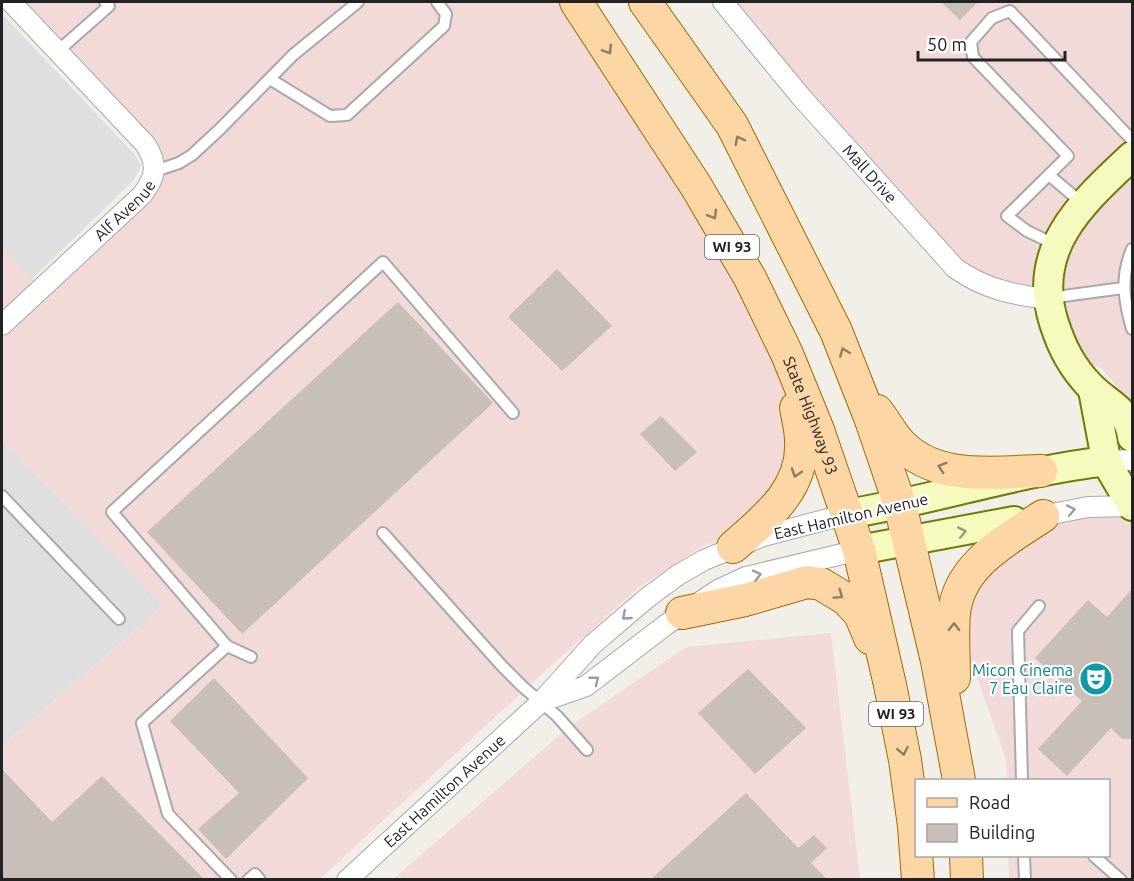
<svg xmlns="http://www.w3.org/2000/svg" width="1134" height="881" font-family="Ubuntu,sans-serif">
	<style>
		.residential { fill: #e0dfdf }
		.commercial { fill: #f2dad9 }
		.building { fill: #c7bfb8 }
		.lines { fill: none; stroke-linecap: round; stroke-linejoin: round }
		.lane-casing { stroke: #a9a9a9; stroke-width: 14 }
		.street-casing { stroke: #a9a9a9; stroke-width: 22 }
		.secondary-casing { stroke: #707d05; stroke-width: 32 }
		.primary-casing { stroke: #a06b00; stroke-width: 34 }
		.lane { stroke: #fff; stroke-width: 10 }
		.street { stroke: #fff; stroke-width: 20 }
		.secondary { stroke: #f7fabf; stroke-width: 28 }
		.primary { stroke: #fcd6a4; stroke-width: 32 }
		.oneway { stroke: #8f7c63 }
		.oneway2 { stroke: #9c9c9c }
		.oneway3 { stroke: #979978 }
		.labels { text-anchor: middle; stroke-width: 4.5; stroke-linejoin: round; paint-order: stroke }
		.shield { fill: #fff; stroke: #646464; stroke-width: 1.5 }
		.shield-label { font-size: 15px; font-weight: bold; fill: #222 }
		.street-label { font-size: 16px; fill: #222; stroke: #fff }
		.culture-label { font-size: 16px; fill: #0d838f; stroke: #fff; text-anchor: end }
	</style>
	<rect width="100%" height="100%" fill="#f2efe9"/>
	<path class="residential" d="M 2,14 L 135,155 L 141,166 L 134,180 L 32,279 L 2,248 Z
		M 2,439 L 163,606 L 2,746 Z"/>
	<path class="commercial" d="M 11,2 L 576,2 L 787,354 L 801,454 L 728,537 L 701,547 L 638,588 L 532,683 L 320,879 L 2,879 L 2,746 L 163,606 L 2,441 L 2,248 L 41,288 L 142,195 L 153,157 Z
		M 723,2 L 1132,2 L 1132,411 L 1120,390 L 1102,369 L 1063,347 L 1048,299 L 971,280 Z
		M 1132,506 L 1132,879 L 1009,879 L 1008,856 L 1108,856 L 1108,780 L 1007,780 L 1006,759 L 954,613 L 1043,516 Z
		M 831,633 L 860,879 L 392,880 L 569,727 L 686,647 Z"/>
	<path class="building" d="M 941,2 L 978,2 L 960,20 Z
		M 557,269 L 612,326 L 562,371 L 508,317 Z
		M 398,302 L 493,403 L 242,634 L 147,532 Z
		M 661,416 L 697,452 L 675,471 L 640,434 Z
		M 1132,589 L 1132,739 L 1122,739 L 1111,728 L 1067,776 L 1038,749 L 1082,701 L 1035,658 L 1088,600 L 1107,617 Z
		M 748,669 L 806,728 L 755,774 L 698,713 Z
		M 214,678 L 308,778 L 226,859 L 198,829 L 239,793 L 170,721 Z
		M 2,769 L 52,822 L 102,776 L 204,879 L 2,879 Z
		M 746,793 L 798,848 L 814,835 L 827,848 L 811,863 L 827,879 L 651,879 Z"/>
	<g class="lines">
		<defs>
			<path id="lane" d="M 58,51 L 109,6 L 105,2
				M 270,79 L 330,116 L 347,115 L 444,26 L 446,14 L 437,2
				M 155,171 L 179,163 L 192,155 L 220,129 L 293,55 L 358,2
				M 1049,175 L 1083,204
				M 1056,245 L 1027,231 L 1007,216 L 1068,156 L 973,57 L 971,42 L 992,18 L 1010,11 L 1132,140
				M 1132,249 C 1120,277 1124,301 1132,329
				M 1049,298 L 1123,288
				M 2,496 L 119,619
				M 383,533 L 502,666 L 523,687 L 557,716 L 587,750
				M 227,646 L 142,723 L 168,814 L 231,880
				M 251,657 L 227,646 L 112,512 L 383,262 L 513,413
				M 1022,780 L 1018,631 L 1039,606
				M 1024,856 L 1025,880
				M 1094,856 L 1121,880
				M 248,880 L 255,874 L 260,880"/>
			<g id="street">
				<path id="s1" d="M 723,2 L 802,98 L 955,268 C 984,289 1014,295 1048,299"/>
				<path id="s2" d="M 2,325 L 142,195 C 156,177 158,165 146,145 L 11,2"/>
				<path d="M 1107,461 L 1132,460"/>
				<path d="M 1031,518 L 1088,507 L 1132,506"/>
				<path d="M 543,701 L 586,686 L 667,624 L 718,590 L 746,577 L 859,550"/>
				<path id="s3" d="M 347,880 L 541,702 L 593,644 L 647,598 L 678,575 L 704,560 L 763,536 L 847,514"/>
			</g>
			<path id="secondary" d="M 1132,156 C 1083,202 1030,248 1054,323 C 1062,348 1072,367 1090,386 C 1107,404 1129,409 1132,437
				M 1093,390 L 1105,454 L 1112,472 L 1132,506
				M 847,514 C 934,500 1019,471 1107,461
				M 859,550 L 1014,521"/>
			<g id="primary">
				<path id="s4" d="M 576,2 L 696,186 L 750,278 L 787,354 L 818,430 L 859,550 L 890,685 L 905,760 L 914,826 L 918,880"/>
				<path d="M 645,2 L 732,125 L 836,331 L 871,420 L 900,505 L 937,661 L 959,780"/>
				<path d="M 877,411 C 885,421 891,433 899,442 C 935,482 993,472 1041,471"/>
				<path d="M 733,547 C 766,518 804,489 801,441 C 801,430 798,419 796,408"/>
				<path d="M 682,613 L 745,600 L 807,582 L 821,584 L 846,599 L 860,614 L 870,638"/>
				<path d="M 954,678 C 954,657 952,635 954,614 C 958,565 1007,540 1043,516"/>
				<path d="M 966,856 L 967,880"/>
			</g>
		</defs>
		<use href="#lane" class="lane-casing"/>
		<use href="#street" class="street-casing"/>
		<use href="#secondary" class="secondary-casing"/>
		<use href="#primary" class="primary-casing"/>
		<use href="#lane" class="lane"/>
		<use href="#street" class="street"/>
		<use href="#secondary" class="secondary"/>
		<use href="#primary" class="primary"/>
	</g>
	<defs><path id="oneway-chevron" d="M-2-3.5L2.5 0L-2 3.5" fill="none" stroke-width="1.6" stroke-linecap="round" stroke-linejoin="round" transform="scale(1.5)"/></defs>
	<g class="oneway">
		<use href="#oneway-chevron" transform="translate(608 50) rotate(57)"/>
		<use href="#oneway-chevron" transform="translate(739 140) rotate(-117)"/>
		<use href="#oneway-chevron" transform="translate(713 215) rotate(59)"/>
		<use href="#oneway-chevron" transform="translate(844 352) rotate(-111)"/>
		<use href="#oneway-chevron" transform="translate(942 467) rotate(-162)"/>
		<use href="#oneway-chevron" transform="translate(796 473) rotate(108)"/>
		<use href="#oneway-chevron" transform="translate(839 595) rotate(35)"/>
		<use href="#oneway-chevron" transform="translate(954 627) rotate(-90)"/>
		<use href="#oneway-chevron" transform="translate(903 751) rotate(79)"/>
	</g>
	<g class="oneway2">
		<use href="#oneway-chevron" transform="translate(1071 510) rotate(-11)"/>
		<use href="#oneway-chevron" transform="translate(757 575) rotate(-13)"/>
		<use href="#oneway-chevron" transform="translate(626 616) rotate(139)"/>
		<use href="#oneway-chevron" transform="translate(595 680) rotate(-38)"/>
	</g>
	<use class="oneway3" href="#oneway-chevron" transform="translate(962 532) rotate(-11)"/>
	<defs>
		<symbol id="theatre-disc" viewBox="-11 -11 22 22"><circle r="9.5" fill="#0f9aa8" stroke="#fff"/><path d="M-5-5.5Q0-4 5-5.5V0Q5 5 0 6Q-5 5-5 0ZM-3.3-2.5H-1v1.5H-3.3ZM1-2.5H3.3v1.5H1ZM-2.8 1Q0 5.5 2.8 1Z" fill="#fff"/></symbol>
	</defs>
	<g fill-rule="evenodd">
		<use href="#theatre-disc" x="1077" y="660" width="38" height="38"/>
	</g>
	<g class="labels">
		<g class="shield">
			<rect x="705" y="235" width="54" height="24" rx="4.5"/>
			<rect x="869" y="702" width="54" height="24" rx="4.5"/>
		</g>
		<g class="shield-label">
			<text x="732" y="252">WI 93</text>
			<text x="896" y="719">WI 93</text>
		</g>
		<g class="street-label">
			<text dy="6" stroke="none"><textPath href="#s1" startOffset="226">Mall Drive</textPath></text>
			<text dy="6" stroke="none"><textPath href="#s2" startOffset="168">Alf Avenue</textPath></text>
			<text dy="6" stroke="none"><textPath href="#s4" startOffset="477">State Highway 93</textPath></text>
			<text transform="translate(851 516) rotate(-13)" y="6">East Hamilton Avenue</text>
			<text dy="6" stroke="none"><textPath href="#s3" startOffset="132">East Hamilton Avenue</textPath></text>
		</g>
		<g class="culture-label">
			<text x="1073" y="676">Micon Cinema<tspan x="1073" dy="18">7 Eau Claire</tspan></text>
		</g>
	</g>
	<rect width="1134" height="881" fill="none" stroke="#222222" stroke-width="6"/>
	<rect x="915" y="779" width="195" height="78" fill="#ffffff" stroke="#a7a7a7" stroke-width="1.5"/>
	<rect x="927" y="798" width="30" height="9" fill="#fcd6a4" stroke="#a7a7a7" stroke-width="1.5"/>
	<text x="969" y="809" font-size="18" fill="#222222">Road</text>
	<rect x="927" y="824" width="30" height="18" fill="#c7bfb8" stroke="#a7a7a7" stroke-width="1.5"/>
	<text x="969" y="839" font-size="18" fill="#222222">Building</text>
	<path d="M918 51v9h147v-9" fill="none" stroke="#222222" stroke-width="3"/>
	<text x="927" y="51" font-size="18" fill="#222222" stroke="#ffffff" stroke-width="4.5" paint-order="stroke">50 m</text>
</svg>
